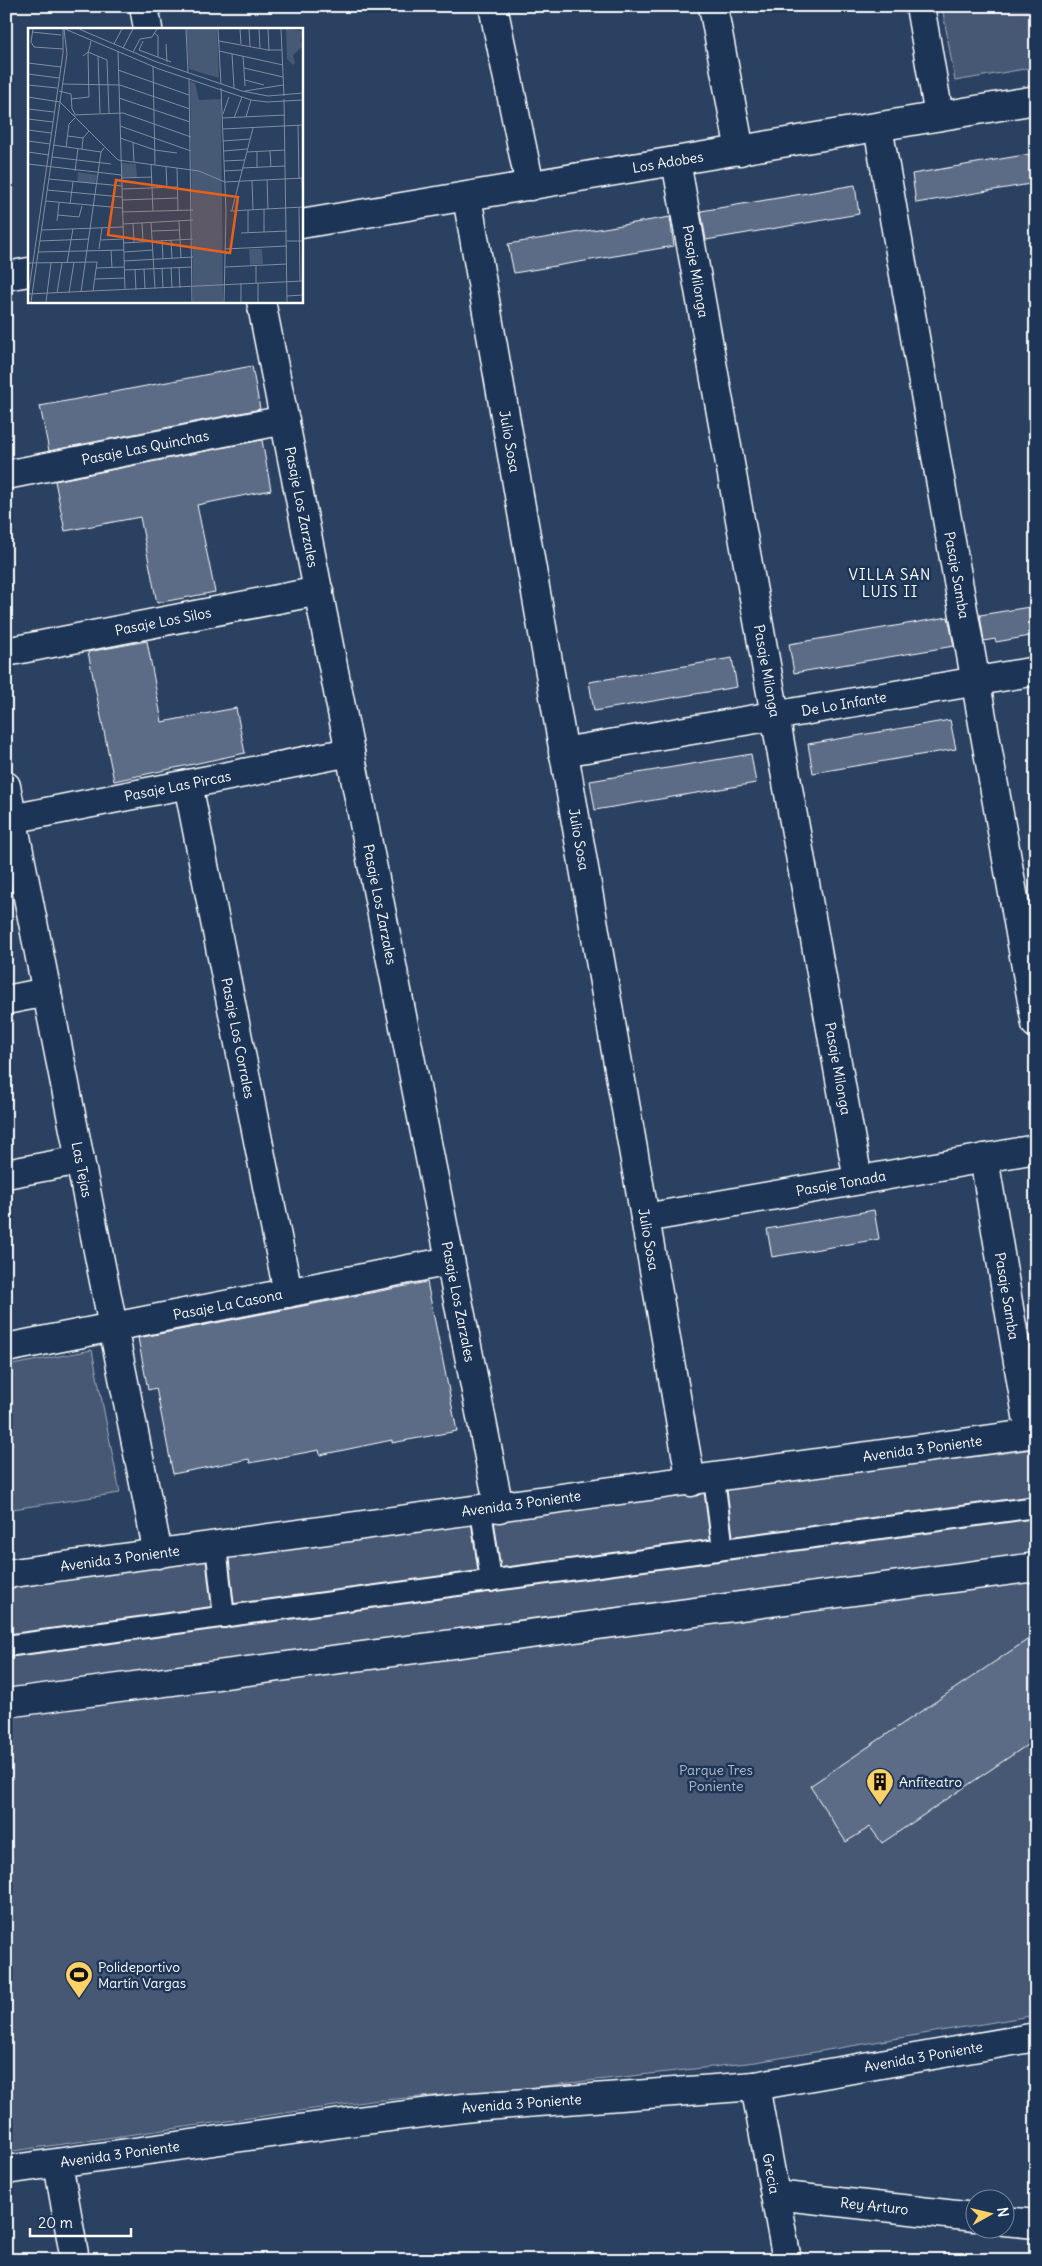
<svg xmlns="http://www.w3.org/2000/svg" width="1042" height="2266" font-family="Delius,sans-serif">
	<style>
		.green { fill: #465975; stroke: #a2acba }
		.building { fill: #5b6c86; stroke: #fff }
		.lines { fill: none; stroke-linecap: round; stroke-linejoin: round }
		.service-casing { stroke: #fff; stroke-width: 24 }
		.pedestrian-casing { stroke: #fff; stroke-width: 31 }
		.minor-casing { stroke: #fff; stroke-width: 31 }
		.secondary-casing { stroke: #fff; stroke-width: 31 }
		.service { stroke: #1d3557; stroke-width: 20 }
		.pedestrian { stroke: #1d3557; stroke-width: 28 }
		.minor { stroke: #1d3557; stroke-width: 28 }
		.secondary { stroke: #1d3557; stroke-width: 28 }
		.labels { text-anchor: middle; stroke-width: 5; stroke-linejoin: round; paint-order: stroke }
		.street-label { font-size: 14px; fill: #fff; stroke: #1d3557 }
		.park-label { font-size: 14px; fill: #b5bdc8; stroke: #1d3557 }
		.poi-label { font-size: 14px; fill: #fff; stroke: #1d3557; text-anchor: start }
		.neighbourhood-label { font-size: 15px; letter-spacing: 1px; fill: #fff; stroke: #1d3557 }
		.inset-road { fill: none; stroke: #7f8da0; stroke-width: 1 }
		.view { fill: #e96118; fill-opacity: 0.15; stroke: #e96118; stroke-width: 2.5 }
		.inset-edge { fill: none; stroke: #fff; stroke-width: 2.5 }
	</style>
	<rect width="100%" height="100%" fill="#2a4161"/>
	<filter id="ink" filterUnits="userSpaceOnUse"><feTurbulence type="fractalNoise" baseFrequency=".02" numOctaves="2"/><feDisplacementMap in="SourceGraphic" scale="10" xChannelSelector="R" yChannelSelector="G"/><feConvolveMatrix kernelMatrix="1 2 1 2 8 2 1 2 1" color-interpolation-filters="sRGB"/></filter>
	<g filter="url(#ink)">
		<path class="green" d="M 942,6 L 1036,6 L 1036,67 L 955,81 Z
			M 92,1350 L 120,1493 L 6,1510 L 6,1366 Z
			M 1036,1449 L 1036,2015 L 756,2062 L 517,2089 L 371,2101 L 6,2152 L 6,1586 L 139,1570 L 473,1520 Z"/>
		<path class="building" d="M 1036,153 L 1036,183 L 916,203 L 912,174 Z
			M 855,185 L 859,214 L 706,240 L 701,211 Z
			M 670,217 L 674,246 L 514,273 L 508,244 Z
			M 252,366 L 260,409 L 49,451 L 40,406 Z
			M 262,440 L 271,490 L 197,505 L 215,592 L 157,603 L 140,517 L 65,531 L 55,481 Z
			M 1036,606 L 1036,635 L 996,642 L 995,639 L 984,641 L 980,615 Z
			M 948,617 L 954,646 L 794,673 L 789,644 Z
			M 147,641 L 162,722 L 236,708 L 245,753 L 114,781 L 88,652 Z
			M 732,658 L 737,687 L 594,711 L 589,682 Z
			M 950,720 L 956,749 L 813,773 L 808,744 Z
			M 751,754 L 756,783 L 595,810 L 590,781 Z
			M 874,1210 L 879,1239 L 772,1257 L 767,1229 Z
			M 427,1282 L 457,1431 L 392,1443 L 392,1440 L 320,1455 L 319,1450 L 250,1463 L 249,1459 L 173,1474 L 156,1388 L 148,1390 L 138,1338 Z
			M 1036,1634 L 1036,1739 L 882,1843 L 870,1827 L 846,1842 L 810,1786 Z"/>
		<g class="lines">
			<defs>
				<path id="service" d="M 714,1479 L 723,1549
					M 481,1510 L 491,1581
					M 216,1546 L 224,1617
					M 6,1646 L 1036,1507"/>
				<path id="pedestrian" d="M 6,1703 L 1036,1567"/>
				<g id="minor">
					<path d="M 144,6 L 148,29"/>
					<path d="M 493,6 L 530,186"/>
					<path d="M 713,6 L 740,151"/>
					<path d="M 920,6 L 939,116"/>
					<path id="s1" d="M 878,127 L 1036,1024"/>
					<path id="s2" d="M 676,161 L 858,1180"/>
					<path id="s3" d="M 467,197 L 691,1482"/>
					<path id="s4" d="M 301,224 L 1036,100"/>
					<path d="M 6,276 L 29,272"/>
					<path id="s5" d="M 261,301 L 499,1508"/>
					<path id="s6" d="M 6,475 L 285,420"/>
					<path id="s7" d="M 6,652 L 319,591"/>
					<path id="s8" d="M 563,752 L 1036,671"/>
					<path id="s9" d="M 188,784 L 288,1293"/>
					<path id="s10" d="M 6,786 L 158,1554"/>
					<path id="s11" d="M 6,820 L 350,752"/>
					<path d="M 6,1000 L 47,992"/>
					<path id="s12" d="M 984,1158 L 1030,1434"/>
					<path d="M 6,1174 L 80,1160"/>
					<path id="s13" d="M 645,1218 L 1036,1149"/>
					<path id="s14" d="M 6,1348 L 450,1261"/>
					<path id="s15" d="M 755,2086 L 787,2260"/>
					<path d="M 58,2163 L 75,2260"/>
					<path id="s16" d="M 775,2195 L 974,2217"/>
					<path d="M 1004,2221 L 1036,2224"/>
				</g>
				<g id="secondary">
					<path id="s17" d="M 6,1574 L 1036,1433"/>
					<path id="s18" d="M 6,2170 L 349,2122 L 472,2107 L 755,2086 L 1036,2037"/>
				</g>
			</defs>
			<use href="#service" class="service-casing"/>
			<use href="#pedestrian" class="pedestrian-casing"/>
			<use href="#minor" class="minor-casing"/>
			<use href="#secondary" class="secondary-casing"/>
			<use href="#service" class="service"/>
			<use href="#pedestrian" class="pedestrian"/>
			<use href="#minor" class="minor"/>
			<use href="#secondary" class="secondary"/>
		</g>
	</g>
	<defs>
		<symbol id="building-pin" viewBox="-11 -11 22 30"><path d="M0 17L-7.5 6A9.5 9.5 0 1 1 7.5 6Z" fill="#ffd166" stroke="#1d3557"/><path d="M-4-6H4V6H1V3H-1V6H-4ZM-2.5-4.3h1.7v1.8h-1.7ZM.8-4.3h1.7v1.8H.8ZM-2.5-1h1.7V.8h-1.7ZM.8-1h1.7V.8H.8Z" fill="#111"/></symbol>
		<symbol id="stadium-pin" viewBox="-11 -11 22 30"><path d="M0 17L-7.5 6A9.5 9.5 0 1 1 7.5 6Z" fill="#ffd166" stroke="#1d3557"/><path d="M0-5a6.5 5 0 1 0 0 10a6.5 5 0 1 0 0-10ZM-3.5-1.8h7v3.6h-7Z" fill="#111"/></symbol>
	</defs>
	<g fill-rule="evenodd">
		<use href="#building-pin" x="864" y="1766" width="32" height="43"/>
		<use href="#stadium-pin" x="63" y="1959" width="32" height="43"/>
	</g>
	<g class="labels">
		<g class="street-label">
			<text dy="5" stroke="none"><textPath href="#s4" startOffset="372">Los Adobes</textPath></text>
			<text dy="5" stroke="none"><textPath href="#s2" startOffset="112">Pasaje Milonga</textPath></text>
			<text dy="5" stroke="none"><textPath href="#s3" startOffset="248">Julio Sosa</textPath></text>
			<text dy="5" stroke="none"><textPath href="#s6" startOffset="142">Pasaje Las Quinchas</textPath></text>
			<text dy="5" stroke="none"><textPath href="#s5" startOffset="210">Pasaje Los Zarzales</textPath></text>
			<text dy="5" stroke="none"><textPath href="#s1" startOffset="455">Pasaje Samba</textPath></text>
			<text dy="5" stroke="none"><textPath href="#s7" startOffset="160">Pasaje Los Silos</textPath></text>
			<text dy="5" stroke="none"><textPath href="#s2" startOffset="518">Pasaje Milonga</textPath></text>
			<text dy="5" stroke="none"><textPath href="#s8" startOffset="285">De Lo Infante</textPath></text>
			<text dy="5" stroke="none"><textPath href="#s11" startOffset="175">Pasaje Las Pircas</textPath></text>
			<text dy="5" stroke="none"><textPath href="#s3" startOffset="652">Julio Sosa</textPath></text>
			<text dy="5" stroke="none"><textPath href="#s5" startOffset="615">Pasaje Los Zarzales</textPath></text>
			<text dy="5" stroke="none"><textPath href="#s9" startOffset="259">Pasaje Los Corrales</textPath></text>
			<text dy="5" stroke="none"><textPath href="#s2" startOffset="922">Pasaje Milonga</textPath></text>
			<text dy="5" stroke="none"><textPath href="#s10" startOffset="391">Las Tejas</textPath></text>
			<text dy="5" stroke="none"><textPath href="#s13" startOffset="199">Pasaje Tonada</textPath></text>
			<text dy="5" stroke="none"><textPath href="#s3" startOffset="1058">Julio Sosa</textPath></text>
			<text dy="5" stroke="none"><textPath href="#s12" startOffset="140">Pasaje Samba</textPath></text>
			<text dy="5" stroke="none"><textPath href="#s5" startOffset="1020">Pasaje Los Zarzales</textPath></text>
			<text dy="5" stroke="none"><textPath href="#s14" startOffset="226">Pasaje La Casona</textPath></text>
			<text dy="5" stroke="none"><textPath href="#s17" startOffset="925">Avenida 3 Poniente</textPath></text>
			<text dy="5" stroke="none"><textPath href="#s17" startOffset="520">Avenida 3 Poniente</textPath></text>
			<text dy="5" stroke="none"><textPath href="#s17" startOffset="115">Avenida 3 Poniente</textPath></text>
			<text dy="5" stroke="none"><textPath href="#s18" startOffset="925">Avenida 3 Poniente</textPath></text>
			<text dy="5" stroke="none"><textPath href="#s18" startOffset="520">Avenida 3 Poniente</textPath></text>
			<text dy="5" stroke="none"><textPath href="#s18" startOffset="115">Avenida 3 Poniente</textPath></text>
			<text dy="5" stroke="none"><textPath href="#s15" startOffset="89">Grecia</textPath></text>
			<text dy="5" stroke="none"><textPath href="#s16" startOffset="100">Rey Arturo</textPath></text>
		</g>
		<g class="park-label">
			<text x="716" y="1775">Parque Tres<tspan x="716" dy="16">Poniente</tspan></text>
		</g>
		<g class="poi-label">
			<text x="899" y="1787">Anfiteatro</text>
			<text x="98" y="1972">Polideportivo<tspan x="98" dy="16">Martín Vargas</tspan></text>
		</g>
		<g class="neighbourhood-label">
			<text x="890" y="580">VILLA SAN<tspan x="890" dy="17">LUIS II</tspan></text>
		</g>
	</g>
	<g transform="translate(28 28)">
		<rect width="275" height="275" fill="#2a4161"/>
		<path d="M 158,1 L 189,1 L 191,50 L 161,41 ZM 258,1 L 275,3 L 272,13 L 275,18 L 265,27 L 267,35 L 265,37 L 259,31 ZM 162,53 L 167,55 L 171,72 L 193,71 L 195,274 L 165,274 ZM 94,135 L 108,136 L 109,149 L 94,149 ZM 50,144 L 69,147 L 67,156 L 49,154 ZM 221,221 L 234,221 L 235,236 L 222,237 Z" fill="#465975"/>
		<path class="inset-road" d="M 5,1 L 3,14 L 6,19 L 35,21M 37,1 L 131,41 L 223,72 L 239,74 L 275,72M 51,1 L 126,33 L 214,63 L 240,68 L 275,65M 158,1 L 160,45M 190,1 L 193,56M 212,1 L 213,16M 221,1 L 222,18M 231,1 L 232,20M 240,1 L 241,23M 253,1 L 256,68M 4,4 L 33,7M 126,5 L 130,8 L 130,29M 115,13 L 111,22 L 143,34M 191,13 L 240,22 L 254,22M 86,16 L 94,1M 138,16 L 139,34M 95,20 L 105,1M 90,23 L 97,262M 191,23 L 255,37M 105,24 L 112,11 L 124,9 L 129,1M 204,26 L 206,60M 55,28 L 60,24 L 79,32 L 81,85M 70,28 L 72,85M 215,28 L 217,58M 0,35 L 33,39M 125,38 L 127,137M 216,40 L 255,49M 90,42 L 161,67M 0,46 L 31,50M 161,50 L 164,274M 217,52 L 236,57M 34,56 L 92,57 L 162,81M 0,57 L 29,60M 193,60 L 198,183 L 196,274M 31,63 L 43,66 L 44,81 L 47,86M 217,63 L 255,57M 0,69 L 32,74 L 90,132 L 171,143 L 197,154 L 275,150M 91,70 L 162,94M 43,71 L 61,69 L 60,26 L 63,13M 256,71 L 259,274M 275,72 L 275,97M 0,81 L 26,84M 195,86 L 201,69M 45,87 L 95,85 L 163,109M 218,89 L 223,72M 194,90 L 257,87M 206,90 L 214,69M 0,91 L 25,94M 270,97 L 271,151M 92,98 L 163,123M 195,101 L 275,97M 0,102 L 23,105M 40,108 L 55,110M 92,110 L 127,122 L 149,125M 0,113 L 22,116M 195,113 L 222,111M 105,115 L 106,134M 25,117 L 73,124M 38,119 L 41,96 L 47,90M 54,121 L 55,110 L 61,103M 196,123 L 219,121M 242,123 L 243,139M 0,124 L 21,127M 219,124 L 257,122M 229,124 L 229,140M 24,129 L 83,136M 196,133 L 217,132M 0,136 L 93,147M 123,136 L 125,183M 138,138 L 139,160M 149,140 L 150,182M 214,140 L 257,138M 47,143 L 50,121M 196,143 L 214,142M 93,150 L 124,149M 274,150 L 275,179M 21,151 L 94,158M 239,152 L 240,181M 224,153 L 225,182M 94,161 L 150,159M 19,162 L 94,169M 94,172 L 150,170M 18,173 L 94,180M 42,176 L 45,154M 271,180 L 272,253M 204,182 L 225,100M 202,183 L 275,179M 94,184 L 165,182M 30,187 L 51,189 L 54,178M 29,193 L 31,175M 151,193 L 153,230M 123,194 L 127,261M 105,195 L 106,214M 114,195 L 115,213M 95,196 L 165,192M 14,202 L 95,199M 124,203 L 152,202M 220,204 L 220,182M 236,204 L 236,181M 213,205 L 259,203M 73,212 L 95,211M 134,212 L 135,231M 143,212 L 144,231M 12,213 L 61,211M 259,213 L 275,213M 95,215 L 165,211M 71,221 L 74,200M 197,221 L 259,218M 83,222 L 84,240M 10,224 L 96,222M 96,224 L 125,222M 96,233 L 165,229M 0,235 L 69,234 L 65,263M 39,235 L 45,201M 228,238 L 228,255M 151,239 L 152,260M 197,239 L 259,236M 68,240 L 96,239M 134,240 L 135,260M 143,240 L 144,260M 116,241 L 117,261M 96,242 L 164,239M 107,242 L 108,262M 67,251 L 97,250M 213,255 L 213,274M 230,255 L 230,274M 53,264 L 73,124 L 76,120M 29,265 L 34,235M 41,265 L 46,234M 0,266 L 275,253M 259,268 L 275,267M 0,269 L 35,25 L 35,1M 3,274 L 39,26 L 36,1M 18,274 L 23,235"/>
		<path class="view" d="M 88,152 L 210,169 L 202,225 L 80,207 Z"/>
		<rect width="275" height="275" class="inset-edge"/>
	</g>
	<rect width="1042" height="2266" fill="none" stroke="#1d3557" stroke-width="25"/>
	<rect x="12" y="12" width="1017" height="2241" fill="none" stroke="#fff" stroke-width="2" filter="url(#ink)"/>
	<g transform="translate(990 2214) rotate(82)"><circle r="24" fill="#1d3557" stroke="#77869a"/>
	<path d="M0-4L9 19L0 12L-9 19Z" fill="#ffd166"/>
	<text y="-8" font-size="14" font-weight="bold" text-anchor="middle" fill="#ffffff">N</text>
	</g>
	<path d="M30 2228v8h101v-8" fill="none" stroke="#ffffff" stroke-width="2.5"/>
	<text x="38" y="2228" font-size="15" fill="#ffffff" stroke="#1d3557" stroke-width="4" paint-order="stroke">20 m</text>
</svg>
